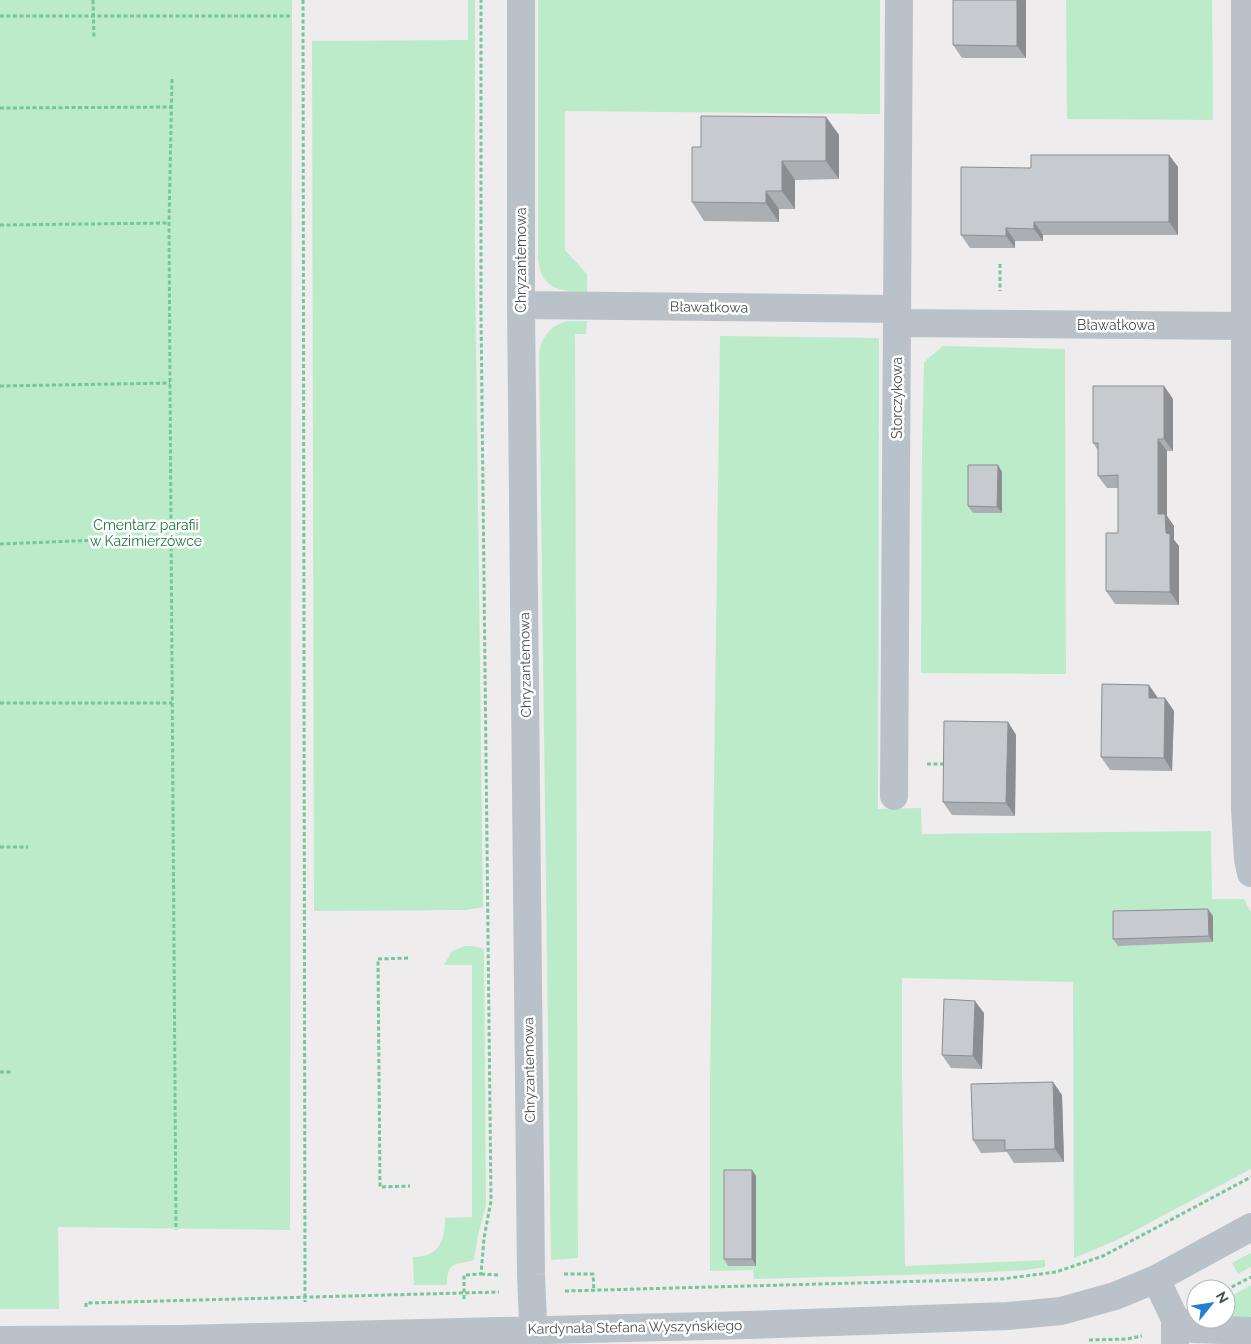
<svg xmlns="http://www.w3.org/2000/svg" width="1251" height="1344" font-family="Raleway,sans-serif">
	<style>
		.green { fill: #bcebca }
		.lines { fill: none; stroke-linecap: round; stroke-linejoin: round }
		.path { stroke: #76c798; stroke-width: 3; stroke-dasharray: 4 2.5; stroke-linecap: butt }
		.minor { stroke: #b8c2c8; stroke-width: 28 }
		.tertiary { stroke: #b8c2c8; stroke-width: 28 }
		.wall { fill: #abaeb2 }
		.shaded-wall { fill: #8b8d91 }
		.building { fill: #c7cacf; stroke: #8b8d91 }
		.labels { text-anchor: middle; stroke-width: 5; stroke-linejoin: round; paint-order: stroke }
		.street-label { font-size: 14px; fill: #465158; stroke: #fff }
		.park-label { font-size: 14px; fill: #1c7540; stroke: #fff }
	</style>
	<rect width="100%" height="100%" fill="#efeced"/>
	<path class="green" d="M 0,0 L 292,0 L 290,1230 L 58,1227 L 59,1309 L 0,1309 Z
		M 468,0 L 475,0 L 475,267 L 483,907 L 466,910 L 314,911 L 312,41 L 468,40 Z
		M 538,0 L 880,0 L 880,114 L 565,111 L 565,250 L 587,274 L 587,292 C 559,291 541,290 538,258 Z
		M 1066,0 L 1212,0 L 1213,120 L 1067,119 Z
		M 568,321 L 587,321 L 586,334 L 575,334 L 578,1258 L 551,1260 L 539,352 C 543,335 551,325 568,321 Z
		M 720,336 L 879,338 L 878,809 L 921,808 L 922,834 L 1211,831 L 1212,899 L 1244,899 L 1251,912 L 1251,1169 L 1117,1240 L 1074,1258 L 1073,982 L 902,978 L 902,1078 L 905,1266 L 1045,1260 L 1045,1267 L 1025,1270 L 974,1273 L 754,1279 L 753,1270 L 710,1271 L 710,1080 Z
		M 943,346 L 1065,349 L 1066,674 L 921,673 L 922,450 L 924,362 Z
		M 465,946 L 473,946 L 484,949 L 486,1205 L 478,1235 L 474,1260 C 457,1265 446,1261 447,1285 L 414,1285 L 413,1257 C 439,1257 445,1241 445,1218 L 472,1217 L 472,965 L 444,965 L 452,951 Z
		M 1251,1253 L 1251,1267 L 1238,1274 L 1232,1263 Z
		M 1251,1285 L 1251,1319 L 1226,1318 L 1226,1299 Z"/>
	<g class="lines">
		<path class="path" d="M 93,0 L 94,39
			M 303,0 L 305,1302
			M 0,16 L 292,16
			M 172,79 L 169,223 L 170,383 L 176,1230
			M 0,108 L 172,107
			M 0,225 L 169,223
			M 1000,264 L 1000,291
			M 0,386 L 170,383
			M 0,544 L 171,537
			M 0,703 L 172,703
			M 927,764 L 945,764
			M 0,847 L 28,847
			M 408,958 L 378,959 L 380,1187 L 410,1186
			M 0,1072 L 13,1072
			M 481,1274 L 498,1275
			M 564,1274 L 593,1274 L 594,1291
			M 1226,1290 L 1251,1277
			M 565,1291 L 1002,1279 L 1056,1272 L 1103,1256 L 1251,1177
			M 464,1299 L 464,1275 L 481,1274 L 484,1238 L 491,1201 L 481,313 L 481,0
			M 86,1307 L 86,1303 L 499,1292
			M 1089,1340 L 1127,1339 L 1142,1336"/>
		<path class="minor" d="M 521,0 L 521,305 L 531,1275 L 534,1344
			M 1245,0 L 1245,809 L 1248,859 L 1251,873
			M 521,305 L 897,309
			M 897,323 L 1245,326
			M 894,796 L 899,0
			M 1156,1279 L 1175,1319 L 1175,1344
			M 1175,1319 L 1193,1329 L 1251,1331"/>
		<path class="tertiary" d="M 0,1340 L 180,1339 L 748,1325 L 1008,1316 L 1061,1311 L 1115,1296 L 1156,1279 L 1251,1227"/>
	</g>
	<path class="wall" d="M 953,0 L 1026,0 L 1026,58 L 962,58 L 953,45 Z
		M 826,117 L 839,135 L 839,179 L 795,180 L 795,209 L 779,209 L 779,222 L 704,221 L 692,202 L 701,147 Z
		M 1169,155 L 1178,167 L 1178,235 L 1043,235 L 1043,241 L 1015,241 L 1015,248 L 970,248 L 961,235 L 1031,168 Z
		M 1173,399 L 1173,451 L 1167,451 L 1167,516 L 1174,526 L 1174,540 L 1179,546 L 1179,605 L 1115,604 L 1106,591 L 1118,533 L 1118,488 L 1107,488 L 1098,476 L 1098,450 L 1093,443 Z
		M 998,465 L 1002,472 L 1002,513 L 973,513 L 968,506 Z
		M 1158,698 L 1165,698 L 1174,711 L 1172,771 L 1110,770 L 1101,757 Z
		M 1008,722 L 1016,735 L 1015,816 L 952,815 L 943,802 Z
		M 1213,916 L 1213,942 L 1118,946 L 1113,939 Z
		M 984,1013 L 982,1069 L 951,1068 L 942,1055 Z
		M 1062,1095 L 1064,1162 L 1014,1163 L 1007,1152 L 981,1153 L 973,1140 Z
		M 752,1170 L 756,1176 L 756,1266 L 728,1266 L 724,1259 Z"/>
	<path class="shaded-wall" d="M 1017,0 L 1026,0 L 1026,58 L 1017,46 Z
		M 826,117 L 839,135 L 839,179 L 826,161 Z
		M 1169,155 L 1178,167 L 1178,235 L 1169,222 Z
		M 782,161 L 795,180 L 795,209 L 782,191 Z
		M 766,191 L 779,209 L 779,222 L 766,203 Z
		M 1034,222 L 1043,235 L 1043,241 L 1034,229 Z
		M 1006,228 L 1015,241 L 1015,248 L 1006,236 Z
		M 1164,386 L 1173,399 L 1173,451 L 1164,439 Z
		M 1158,439 L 1167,451 L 1167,516 L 1174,526 L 1174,540 L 1179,546 L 1179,605 L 1170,592 L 1166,533 L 1158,514 Z
		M 998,465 L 1002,472 L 1002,513 L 997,507 Z
		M 1149,685 L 1158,698 L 1158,711 L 1149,698 Z
		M 1165,698 L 1174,711 L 1172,771 L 1164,758 Z
		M 1008,722 L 1016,735 L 1015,816 L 1006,803 Z
		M 1208,909 L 1213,916 L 1213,942 L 1209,936 Z
		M 975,1001 L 984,1013 L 982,1069 L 973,1056 Z
		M 1053,1082 L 1062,1095 L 1064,1162 L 1055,1149 Z
		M 752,1170 L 756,1176 L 756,1266 L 752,1259 Z"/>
	<path class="building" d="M 953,0 L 1017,0 L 1017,46 L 953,45 Z
		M 701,116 L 826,117 L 826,161 L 782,161 L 782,191 L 766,191 L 766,203 L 692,202 L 692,147 L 701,147 Z
		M 1031,155 L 1169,155 L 1169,222 L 1034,222 L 1034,229 L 1006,228 L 1006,236 L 961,235 L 961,167 L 1031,168 Z
		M 1093,386 L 1164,386 L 1164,439 L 1158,439 L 1158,514 L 1165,514 L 1166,533 L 1170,534 L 1170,592 L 1106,591 L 1106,533 L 1118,533 L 1118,475 L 1098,476 L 1098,443 L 1093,443 Z
		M 968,465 L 998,465 L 997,507 L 968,506 Z
		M 1102,684 L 1149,685 L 1149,698 L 1165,698 L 1164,758 L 1101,757 Z
		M 944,721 L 1008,722 L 1006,803 L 943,802 Z
		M 1208,909 L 1209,936 L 1113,939 L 1113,911 Z
		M 944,999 L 975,1001 L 973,1056 L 942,1055 Z
		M 1053,1082 L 1055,1149 L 1005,1150 L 1005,1140 L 973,1140 L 971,1084 Z
		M 724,1170 L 752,1170 L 752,1259 L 724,1259 Z"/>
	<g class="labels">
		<g class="street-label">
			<text transform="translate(521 260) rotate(-90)" y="5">Chryzantemowa</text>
			<text transform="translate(709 307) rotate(1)" y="5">Bławatkowa</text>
			<text x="1116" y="330">Bławatkowa</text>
			<text transform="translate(897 398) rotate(-90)" y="5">Storczykowa</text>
			<text transform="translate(525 665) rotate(-91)" y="5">Chryzantemowa</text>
			<text transform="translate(529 1070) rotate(-91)" y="5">Chryzantemowa</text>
			<text transform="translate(635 1327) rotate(-1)" y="5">Kardynała Stefana Wyszyńskiego</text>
		</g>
		<g class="park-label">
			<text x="146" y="530">Cmentarz parafii<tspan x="146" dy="16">w Kazimierzówce</tspan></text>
		</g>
	</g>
	<g transform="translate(1211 1304) rotate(60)"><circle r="24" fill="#ffffff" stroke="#b5b9bc"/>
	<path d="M0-4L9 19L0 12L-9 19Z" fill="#237fd2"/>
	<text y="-8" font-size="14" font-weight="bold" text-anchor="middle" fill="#465158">N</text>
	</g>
</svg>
